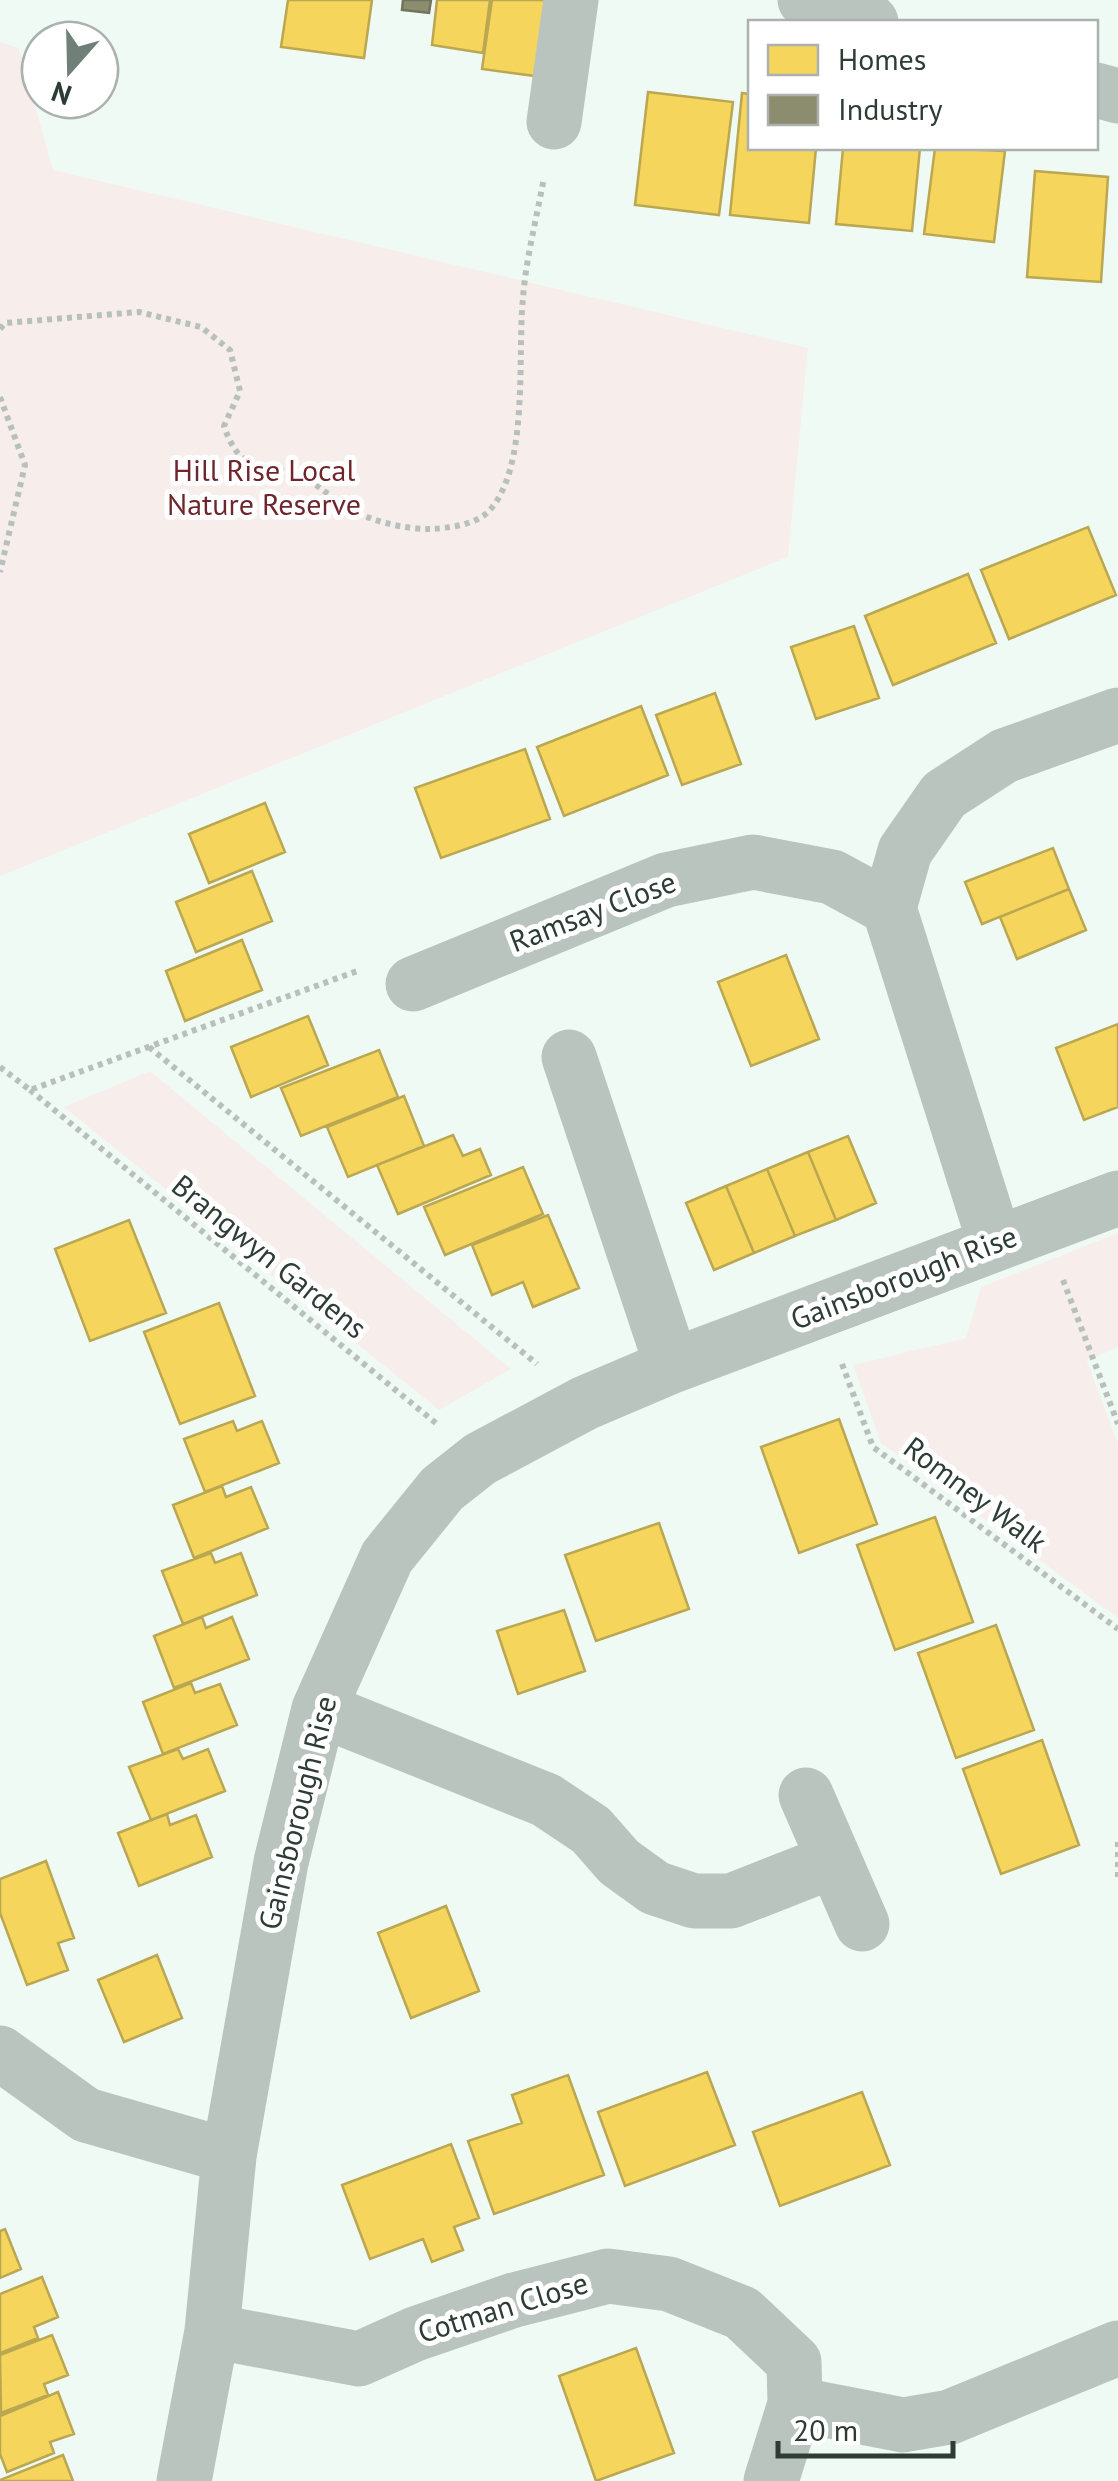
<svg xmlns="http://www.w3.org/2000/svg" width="1118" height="2481" font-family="'PT Sans',sans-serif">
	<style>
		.green { fill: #f7eeec }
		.homes { fill: #f6d55c; stroke: #baa751; stroke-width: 2.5 }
		.industry { fill: #8c8c6e; stroke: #70745d; stroke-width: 2.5 }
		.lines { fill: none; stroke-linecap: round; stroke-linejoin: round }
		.path { stroke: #b8c0bc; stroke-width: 6; stroke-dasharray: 5 5; stroke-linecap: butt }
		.minor { stroke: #bac4bf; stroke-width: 55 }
		.labels { text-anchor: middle; stroke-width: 10; stroke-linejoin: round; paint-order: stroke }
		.park-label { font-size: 30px; fill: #6e252b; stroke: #fff }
		.street-label { font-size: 30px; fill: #2d3d36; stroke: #fff }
	</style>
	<rect width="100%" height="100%" fill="#f0faf5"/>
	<path class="green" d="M 0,42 L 19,48 L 53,170 L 808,348 L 788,557 L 0,876 Z
		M 150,1071 L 511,1369 L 439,1410 L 64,1107 Z
		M 1118,1233 L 1118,1347 L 1087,1361 L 1118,1444 L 1118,1618 L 881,1443 L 853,1365 L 966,1338 L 981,1287 Z"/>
	<path class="homes" d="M 288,0 L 372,0 L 364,58 L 281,47 Z
		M 437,0 L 490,0 L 483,53 L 432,45 Z
		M 492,0 L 545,0 L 535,76 L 482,69 Z
		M 648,92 L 733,102 L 719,215 L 635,205 Z
		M 742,93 L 750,94 L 750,148 L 816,148 L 809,223 L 730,215 Z
		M 843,148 L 920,148 L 912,231 L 836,224 Z
		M 935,148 L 1005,151 L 994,242 L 924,234 Z
		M 1035,171 L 1108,177 L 1101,282 L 1027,277 Z
		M 1088,527 L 1116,595 L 1009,639 L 981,570 Z
		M 968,574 L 996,643 L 893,685 L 865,616 Z
		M 854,626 L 879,698 L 816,719 L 791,647 Z
		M 715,693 L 741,764 L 682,785 L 656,715 Z
		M 641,706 L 668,775 L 564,816 L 537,747 Z
		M 525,749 L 550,819 L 441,858 L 415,788 Z
		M 265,803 L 285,852 L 209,883 L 189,834 Z
		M 1053,848 L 1069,889 L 982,924 L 965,882 Z
		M 252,871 L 272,921 L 196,952 L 176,902 Z
		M 1069,889 L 1086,930 L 1017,959 L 1000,917 Z
		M 242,940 L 262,990 L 185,1021 L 166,971 Z
		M 786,955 L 819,1039 L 751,1066 L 718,982 Z
		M 308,1016 L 328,1065 L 251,1097 L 231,1047 Z
		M 1118,1024 L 1118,1107 L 1084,1120 L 1056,1048 Z
		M 379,1050 L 398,1097 L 301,1136 L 281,1088 Z
		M 404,1096 L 424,1146 L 348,1177 L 327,1127 Z
		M 453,1135 L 463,1156 L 480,1149 L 491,1175 L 398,1214 L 377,1165 Z
		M 848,1136 L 876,1203 L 836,1220 L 808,1152 Z
		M 808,1152 L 836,1220 L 795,1236 L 767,1169 Z
		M 523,1167 L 543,1214 L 445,1255 L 424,1207 Z
		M 767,1169 L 795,1236 L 754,1253 L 726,1186 Z
		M 726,1186 L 754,1253 L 714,1270 L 686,1203 Z
		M 548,1215 L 579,1288 L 533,1307 L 523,1282 L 492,1295 L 472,1245 Z
		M 129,1220 L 166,1313 L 90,1341 L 55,1249 Z
		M 219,1303 L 255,1396 L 180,1424 L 144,1332 Z
		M 839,1419 L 877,1524 L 799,1553 L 761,1447 Z
		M 233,1421 L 237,1431 L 262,1421 L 279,1463 L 205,1492 L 184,1439 Z
		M 222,1486 L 226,1497 L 251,1487 L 268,1528 L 194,1558 L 173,1505 Z
		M 935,1517 L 973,1622 L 895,1650 L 857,1545 Z
		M 659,1523 L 689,1609 L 596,1641 L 565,1555 Z
		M 211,1553 L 215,1563 L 241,1553 L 257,1595 L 183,1624 L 162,1571 Z
		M 564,1610 L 585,1671 L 518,1694 L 497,1631 Z
		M 202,1617 L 206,1628 L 232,1617 L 249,1659 L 174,1688 L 154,1636 Z
		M 996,1625 L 1034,1730 L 956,1758 L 918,1653 Z
		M 191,1683 L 195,1693 L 220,1684 L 237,1725 L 163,1754 L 143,1702 Z
		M 1042,1740 L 1079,1845 L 1001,1874 L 963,1769 Z
		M 178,1749 L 183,1759 L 208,1749 L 225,1791 L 151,1820 L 129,1767 Z
		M 167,1814 L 170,1825 L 196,1815 L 212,1857 L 139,1886 L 118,1833 Z
		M 46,1861 L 74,1938 L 58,1943 L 68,1970 L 27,1985 L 0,1913 L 0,1879 Z
		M 446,1906 L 479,1991 L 411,2018 L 378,1933 Z
		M 157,1955 L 182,2018 L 124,2042 L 98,1980 Z
		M 707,2072 L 735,2145 L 625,2186 L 598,2112 Z
		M 568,2075 L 604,2175 L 494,2214 L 468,2141 L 522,2123 L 512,2095 Z
		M 862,2092 L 890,2165 L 780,2206 L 753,2132 Z
		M 451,2144 L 479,2218 L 454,2227 L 463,2250 L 432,2262 L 423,2239 L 370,2259 L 342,2185 Z
		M 5,2229 L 21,2269 L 0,2278 L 0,2231 Z
		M 42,2277 L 58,2317 L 34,2327 L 38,2338 L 0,2353 L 0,2294 Z
		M 52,2335 L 68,2375 L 44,2384 L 48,2395 L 1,2413 L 0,2355 Z
		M 636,2348 L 674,2453 L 596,2481 L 559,2376 Z
		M 58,2392 L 74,2434 L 50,2442 L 54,2453 L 7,2472 L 0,2454 L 0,2416 Z
		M 63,2455 L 73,2481 L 0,2481 L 0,2480 Z"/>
	<path class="industry" d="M 403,0 L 431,0 L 429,13 L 402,10 Z"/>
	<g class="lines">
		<path class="path" d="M 0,329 L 5,323 L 139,312 L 201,327 L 230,350 L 240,391 L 224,426 C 243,481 266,459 306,479 C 319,486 331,497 344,505 C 367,521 403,529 431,529 C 449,528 474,525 488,512 C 530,469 517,356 523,298 C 526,258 537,217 544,177
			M 0,397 L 25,465 L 0,572
			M 149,1047 L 537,1364
			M 0,1067 L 30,1090 L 360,970
			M 30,1090 L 437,1424
			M 1063,1280 L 1118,1424
			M 842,1364 L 873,1447 L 1118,1629
			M 1118,1842 L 1118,1878"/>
		<path class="minor" d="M 805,0 L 871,22
			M 1096,90 L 1118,96
			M 554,122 L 571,0
			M 413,984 L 666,880 L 753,862 L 832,877 L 889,908
			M 569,1057 L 672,1366
			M 995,1243 L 889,908 L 905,851 L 944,795 L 1004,756 L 1118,715
			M 319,1709 L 546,1800 L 591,1830 L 619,1862 L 655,1888 L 694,1901 L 731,1901 L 833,1861
			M 806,1795 L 862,1924
			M 0,2053 L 86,2115 L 229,2156
			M 212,2331 L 359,2359 L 415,2334 L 514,2300 L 608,2276 L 669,2284 L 742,2313 L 794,2362 L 795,2404 L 771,2481
			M 795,2404 L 903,2425 L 950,2417 L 1118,2348
			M 184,2481 L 212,2331 L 229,2156 L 281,1862 L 319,1709 L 387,1557 L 442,1489 L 480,1459 L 585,1403 L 672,1366 L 1118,1198"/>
	</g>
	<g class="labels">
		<g class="park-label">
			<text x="264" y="481">Hill Rise Local<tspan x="264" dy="34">Nature Reserve</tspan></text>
		</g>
		<g class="street-label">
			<text transform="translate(593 912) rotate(-21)" y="10">Ramsay Close</text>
			<text transform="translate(269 1257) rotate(39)" y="10">Brangwyn Gardens</text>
			<text transform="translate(904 1278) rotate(-21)" y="10">Gainsborough Rise</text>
			<text transform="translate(975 1495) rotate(37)" y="10">Romney Walk</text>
			<text transform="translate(298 1813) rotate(-76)" y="10">Gainsborough Rise</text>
			<text transform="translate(503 2308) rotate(-17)" y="10">Cotman Close</text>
		</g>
	</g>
	<rect x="748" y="20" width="350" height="130" fill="#ffffff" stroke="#abb1af" stroke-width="2.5"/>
	<rect x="768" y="45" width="50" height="30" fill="#f6d55c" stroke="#abb1af" stroke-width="2.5"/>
	<text x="838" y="70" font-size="30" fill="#2d3d36">Homes</text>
	<rect x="768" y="95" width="50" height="30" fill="#8c8c6e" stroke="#abb1af" stroke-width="2.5"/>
	<text x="838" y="120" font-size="30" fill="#2d3d36">Industry</text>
	<g transform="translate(70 70) rotate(200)"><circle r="48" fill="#ffffff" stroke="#abb1af" stroke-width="2.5"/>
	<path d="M0-8L18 38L0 25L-18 38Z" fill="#717f79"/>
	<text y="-15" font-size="28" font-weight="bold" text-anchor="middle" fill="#2d3d36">N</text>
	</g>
	<path d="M778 2441v15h175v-15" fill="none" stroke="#2d3d36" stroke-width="5"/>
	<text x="793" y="2441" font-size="30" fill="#2d3d36" stroke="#ffffff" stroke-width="8" paint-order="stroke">20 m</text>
</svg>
